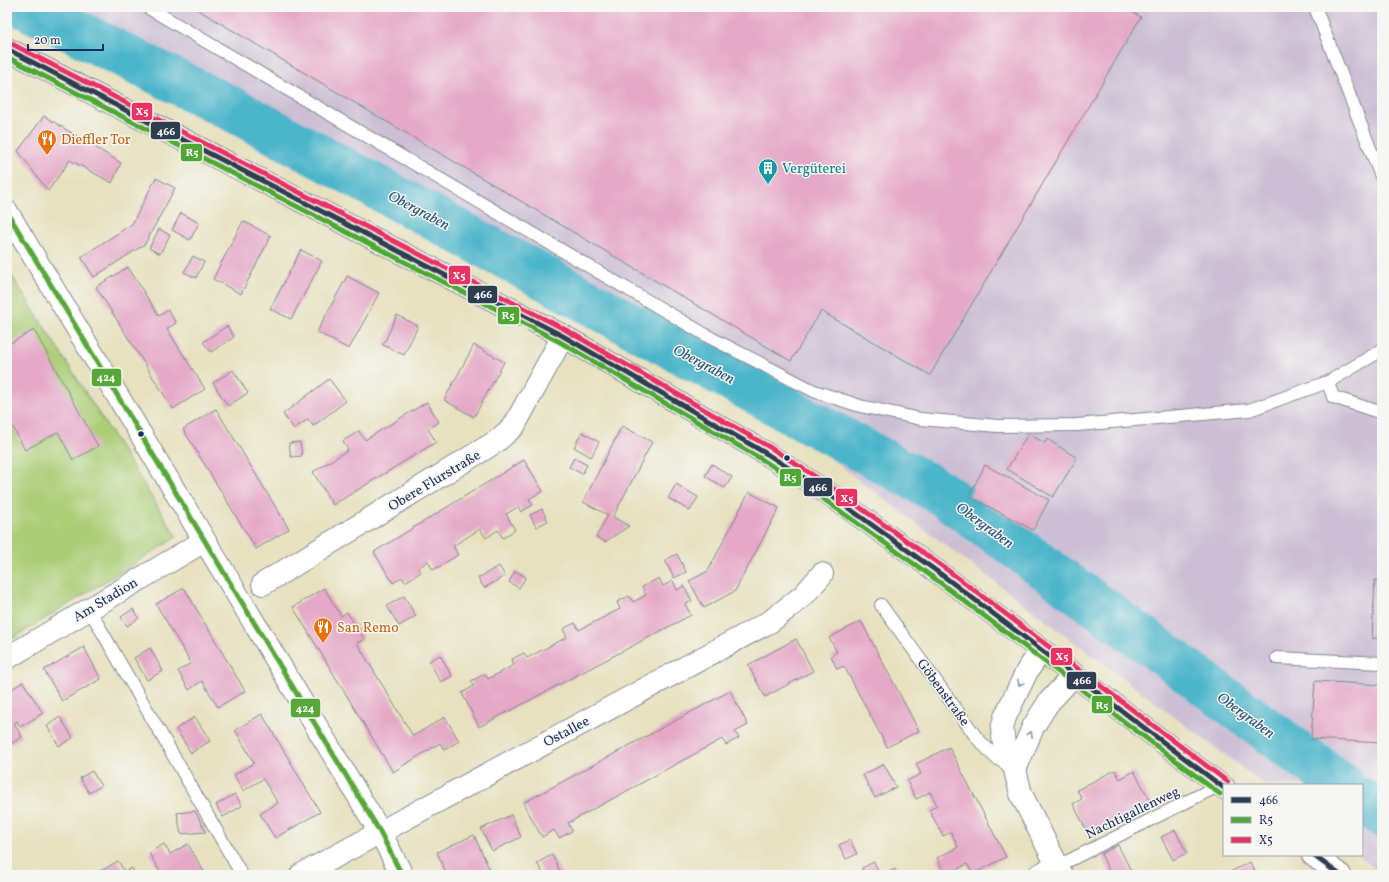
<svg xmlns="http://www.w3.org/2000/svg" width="1389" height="882" font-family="Vollkorn,serif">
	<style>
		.industrial { fill: #ccbed4 }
		.pitch { fill: #abcd76; stroke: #637e6a }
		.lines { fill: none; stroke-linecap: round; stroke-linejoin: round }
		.river { stroke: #4cb5ca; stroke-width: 45 }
		.building { fill: #e5a9c7 }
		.service-casing { stroke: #81888e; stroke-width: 14 }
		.minor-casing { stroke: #81888e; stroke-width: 24 }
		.tertiary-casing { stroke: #81888e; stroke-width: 24 }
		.secondary-casing { stroke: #81888e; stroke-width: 24 }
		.service { stroke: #fff; stroke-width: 12 }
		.minor { stroke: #fff; stroke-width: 22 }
		.tertiary { stroke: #fff; stroke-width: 22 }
		.secondary { stroke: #fff; stroke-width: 22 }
		.bus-1-casing { stroke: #f6f6f2; stroke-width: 8 }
		.bus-2-casing { stroke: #f6f6f2; stroke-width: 8 }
		.bus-3-casing { stroke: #f6f6f2; stroke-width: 8 }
		.bus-4-casing { stroke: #f6f6f2; stroke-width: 8 }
		.bus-1 { stroke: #2e3e50; stroke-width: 5 }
		.bus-2 { stroke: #4ea833; stroke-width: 5 }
		.bus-3 { stroke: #e83363; stroke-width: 5 }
		.bus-4 { stroke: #57a739; stroke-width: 5 }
		.oneway { stroke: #8d97ae }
		.bus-dot { fill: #1b2f5e; stroke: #f6f6f2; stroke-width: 1.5 }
		.labels { text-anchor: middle; stroke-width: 3; stroke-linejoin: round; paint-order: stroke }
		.food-label { font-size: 14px; fill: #c56008; stroke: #f6f6f2; text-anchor: start }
		.culture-label { font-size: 14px; fill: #0d838f; stroke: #f6f6f2; text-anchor: start }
		.street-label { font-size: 14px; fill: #1b2f5e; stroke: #f6f6f2 }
		.water-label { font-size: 15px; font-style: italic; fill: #2a577e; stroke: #f6f6f2 }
		.line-badge { stroke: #f6f6f2; stroke-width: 1.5 }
		.badge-label { font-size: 11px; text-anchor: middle; font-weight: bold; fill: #fff }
	</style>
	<rect width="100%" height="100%" fill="#f6f6f2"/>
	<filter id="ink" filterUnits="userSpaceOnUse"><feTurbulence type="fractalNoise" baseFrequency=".025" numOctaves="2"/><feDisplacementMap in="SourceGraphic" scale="8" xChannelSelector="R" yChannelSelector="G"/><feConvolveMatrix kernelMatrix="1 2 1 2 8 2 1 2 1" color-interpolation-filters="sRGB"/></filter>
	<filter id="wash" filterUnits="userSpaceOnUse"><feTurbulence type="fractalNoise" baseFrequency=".012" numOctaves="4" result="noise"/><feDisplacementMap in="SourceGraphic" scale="16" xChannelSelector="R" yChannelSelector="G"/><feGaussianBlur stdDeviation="0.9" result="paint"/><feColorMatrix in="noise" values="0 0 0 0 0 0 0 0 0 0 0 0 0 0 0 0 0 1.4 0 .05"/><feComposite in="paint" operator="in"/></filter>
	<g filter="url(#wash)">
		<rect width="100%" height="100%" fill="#e7e1bf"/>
		<path class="industrial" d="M 7,7 L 1382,7 L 1382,874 L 1357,855 L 1362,855 L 1362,785 L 1265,785 L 819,450 L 544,298 L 7,16 Z"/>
		<path class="pitch" d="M 7,268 L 177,537 L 7,642 Z"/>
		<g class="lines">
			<path class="river" d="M 26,7 L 236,111 L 940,492 L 1156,648 L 1342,785
				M 1362,800 L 1382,815"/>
		</g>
		<g id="blocks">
			<path class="building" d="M 193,7 L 1124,7 L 1141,17 L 930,375 L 821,311 L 791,361 Z
				M 44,116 L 121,163 L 112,183 L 70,160 L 48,191 L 18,151 Z
				M 156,178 L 175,188 L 145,244 L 94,277 L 81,257 L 132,224 Z
				M 181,213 L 199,223 L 190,240 L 172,230 Z
				M 243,221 L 271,236 L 241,294 L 213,279 Z
				M 159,229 L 170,235 L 160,254 L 149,248 Z
				M 301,250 L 322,261 L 291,319 L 270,309 Z
				M 193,256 L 204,262 L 196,278 L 184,272 Z
				M 128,267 L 159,316 L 168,310 L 176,323 L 167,329 L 205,389 L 173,409 L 96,287 Z
				M 347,276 L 379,293 L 349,349 L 317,332 Z
				M 397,315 L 418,326 L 404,355 L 383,345 Z
				M 227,326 L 234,337 L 211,352 L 203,342 Z
				M 34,330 L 98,446 L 73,460 L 58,432 L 25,450 L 7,416 L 7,345 Z
				M 474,345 L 504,362 L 474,417 L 444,400 Z
				M 233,370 L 248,393 L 228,406 L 213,383 Z
				M 329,379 L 346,401 L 313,426 L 308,419 L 294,429 L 283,414 Z
				M 427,402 L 439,422 L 428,429 L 436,442 L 333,505 L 313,472 L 348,450 L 343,441 L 359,431 L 365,440 Z
				M 216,409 L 289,529 L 256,549 L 183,429 Z
				M 622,426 L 652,442 L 613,517 L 629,526 L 605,542 L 596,537 L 608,515 L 583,502 Z
				M 582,432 L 599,442 L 591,457 L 574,447 Z
				M 1028,434 L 1045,443 L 1047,439 L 1077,458 L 1053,497 L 1007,469 Z
				M 300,442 L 302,456 L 291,457 L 289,443 Z
				M 574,458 L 587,465 L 582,474 L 569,467 Z
				M 524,460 L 543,491 L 529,499 L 533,505 L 521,512 L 518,507 L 506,514 L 515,530 L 503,538 L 498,530 L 486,538 L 480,529 L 453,546 L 458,555 L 433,570 L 428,561 L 418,568 L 421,572 L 405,582 L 402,577 L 393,583 L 374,552 Z
				M 712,464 L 732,477 L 725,488 L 705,476 Z
				M 985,465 L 1049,500 L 1033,530 L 969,496 Z
				M 676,484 L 698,497 L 690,511 L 668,498 Z
				M 749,492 L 779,508 L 735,591 L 704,608 L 689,581 L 708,571 Z
				M 542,509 L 548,521 L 536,527 L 530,515 Z
				M 677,554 L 686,572 L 674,578 L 665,560 Z
				M 499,566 L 505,576 L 484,588 L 478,578 Z
				M 515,571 L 526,577 L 519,588 L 509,582 Z
				M 659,578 L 663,586 L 673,581 L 677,590 L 684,586 L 692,601 L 685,604 L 691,615 L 479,727 L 462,693 L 474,686 L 471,681 L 485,674 L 488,679 L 514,665 L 512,659 L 524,653 L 527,658 L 567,637 L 563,629 L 575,623 L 579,630 L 620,609 L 617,602 L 629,596 L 633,602 L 646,595 L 642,587 Z
				M 1375,580 L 1382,580 L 1382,639 L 1372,638 Z
				M 184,588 L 245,691 L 218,707 L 202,681 L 189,690 L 178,671 L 191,663 L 156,604 Z
				M 324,588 L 341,616 L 347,612 L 364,639 L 357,643 L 413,736 L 445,717 L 459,741 L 444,750 L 440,743 L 393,772 L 293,607 Z
				M 404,596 L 416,616 L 399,626 L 387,606 Z
				M 133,609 L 139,618 L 127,626 L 121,617 Z
				M 861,621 L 919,731 L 887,747 L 844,666 L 837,669 L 831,656 L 837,652 L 829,638 Z
				M 796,639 L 813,671 L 765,697 L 748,665 Z
				M 84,647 L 101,679 L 62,701 L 44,670 Z
				M 150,648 L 163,671 L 147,680 L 134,658 Z
				M 440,655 L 452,676 L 441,682 L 429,661 Z
				M 1315,681 L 1382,685 L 1382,743 L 1311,739 Z
				M 23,682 L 43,713 L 20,727 L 17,721 L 14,723 L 22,737 L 7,746 L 7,692 Z
				M 730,691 L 748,725 L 735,732 L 739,738 L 726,745 L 722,739 L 568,823 L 572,831 L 559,838 L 554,830 L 542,837 L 523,803 Z
				M 262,714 L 320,812 L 275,838 L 260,814 L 278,803 L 263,779 L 243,791 L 234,775 L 254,763 L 235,730 Z
				M 60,717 L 73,738 L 59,746 L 47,726 Z
				M 195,717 L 210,741 L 191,753 L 176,729 Z
				M 949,747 L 1006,857 L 973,874 L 967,864 L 946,875 L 937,858 L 958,847 L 951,832 L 943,836 L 929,810 L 937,805 L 930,792 L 916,799 L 907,781 L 921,774 L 916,764 Z
				M 884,764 L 896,787 L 875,798 L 863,775 Z
				M 1115,770 L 1120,779 L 1134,771 L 1152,804 L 1090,837 L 1073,804 L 1082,799 L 1077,790 Z
				M 92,771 L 101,786 L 89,793 L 80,778 Z
				M 235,794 L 242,806 L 223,817 L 216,805 Z
				M 195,811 L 206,832 L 181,834 L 177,813 Z
				M 511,815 L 521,837 L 492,851 L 481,829 Z
				M 1175,830 L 1187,853 L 1173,860 L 1161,837 Z
				M 474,835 L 492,875 L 447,875 L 437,852 Z
				M 850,840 L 857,854 L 846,859 L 839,845 Z
				M 164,844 L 170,854 L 188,844 L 206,875 L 162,875 L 149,853 Z
				M 1118,845 L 1133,875 L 1111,875 L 1110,873 L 1101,854 Z
				M 552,855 L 562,875 L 544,875 L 537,863 Z
				M 118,861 L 125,872 L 132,868 L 136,875 L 97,875 L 96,874 Z
				M 874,862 L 881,875 L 865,875 L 862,868 Z
				M 1250,862 L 1257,875 L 1224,875 Z
				M 895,869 L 898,875 L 882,875 Z"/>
		</g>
	</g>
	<g filter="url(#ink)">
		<use href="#blocks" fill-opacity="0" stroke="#81888e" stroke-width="1"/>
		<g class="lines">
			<defs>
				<path id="service" d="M 147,7 L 711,338 L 814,391 L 860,406 L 921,419 L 997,426 L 1077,425 L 1249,410 L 1328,382 L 1382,350
					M 1315,7 L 1382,179
					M 1328,382 L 1333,397 L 1382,413
					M 881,605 L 977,738 L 996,758 L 1013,768
					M 89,609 L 242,875
					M 1277,658 L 1382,663
					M 1058,866 L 1220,785"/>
				<path id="minor" d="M 263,584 L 497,441 L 514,426 L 563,336
					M 1041,651 L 1027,671 L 1005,717 L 1002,729 L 1004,744 L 1015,770 L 1021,794 L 1062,875
					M 7,658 L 204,541
					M 1015,770 L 1033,727 L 1048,703 L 1074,675
					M 301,875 L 771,621 L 804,595 L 822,574
					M 1039,875 L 1058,866"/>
				<path id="tertiary" d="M 7,212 L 380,832 L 402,875"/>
				<path id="secondary" d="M 7,49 L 563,336 L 767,454 L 826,492 L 942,575 L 1224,788
					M 1313,855 L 1340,875"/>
			</defs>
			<use href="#service" class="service-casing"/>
			<use href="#minor" class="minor-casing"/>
			<use href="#tertiary" class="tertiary-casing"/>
			<use href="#secondary" class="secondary-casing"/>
			<use href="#service" class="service"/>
			<use href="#minor" class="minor"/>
			<use href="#tertiary" class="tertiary"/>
			<use href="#secondary" class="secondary"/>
			<defs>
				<path id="bus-1" d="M 7,49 L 563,336 L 767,454 L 826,492 L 942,575 L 1224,788
					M 1313,855 L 1340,875"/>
				<path id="bus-2" d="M 7,57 L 560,342 L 763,460 L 822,498 L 938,581 L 1220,794"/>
				<path id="bus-3" d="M 10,43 L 566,330 L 771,448 L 830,486 L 946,569 L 1228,782"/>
				<path id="bus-4" d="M 7,212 L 380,832 L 402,875"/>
			</defs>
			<use href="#bus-1" class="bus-1-casing"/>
			<use href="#bus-2" class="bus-2-casing"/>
			<use href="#bus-3" class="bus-3-casing"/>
			<use href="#bus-4" class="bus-4-casing"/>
			<use href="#bus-1" class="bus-1"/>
			<use href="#bus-2" class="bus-2"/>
			<use href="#bus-3" class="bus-3"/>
			<use href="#bus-4" class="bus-4"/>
		</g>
		<defs><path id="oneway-chevron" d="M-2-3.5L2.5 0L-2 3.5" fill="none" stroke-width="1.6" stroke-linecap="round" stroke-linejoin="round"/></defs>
		<g class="oneway">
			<use href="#oneway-chevron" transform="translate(1020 683) rotate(118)"/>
			<use href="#oneway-chevron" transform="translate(1030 734) rotate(-67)"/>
		</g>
	</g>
	<defs>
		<symbol id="restaurant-pin" viewBox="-11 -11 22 30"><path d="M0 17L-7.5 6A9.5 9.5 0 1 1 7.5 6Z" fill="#e8710a" stroke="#f6f6f2"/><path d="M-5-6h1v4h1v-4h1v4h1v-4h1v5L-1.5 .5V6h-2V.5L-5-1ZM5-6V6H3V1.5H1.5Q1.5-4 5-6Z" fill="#fff"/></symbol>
		<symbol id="building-pin" viewBox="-11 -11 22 30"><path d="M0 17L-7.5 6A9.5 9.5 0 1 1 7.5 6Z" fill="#0f9aa8" stroke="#f6f6f2"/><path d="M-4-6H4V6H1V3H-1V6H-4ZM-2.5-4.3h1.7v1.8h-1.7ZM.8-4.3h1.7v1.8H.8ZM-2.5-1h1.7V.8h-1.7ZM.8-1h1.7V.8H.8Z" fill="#fff"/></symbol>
	</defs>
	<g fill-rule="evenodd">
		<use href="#restaurant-pin" x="36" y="128" width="22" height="30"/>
		<use href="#building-pin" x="757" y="157" width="22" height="30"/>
		<use href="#restaurant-pin" x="312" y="616" width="22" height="30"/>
	</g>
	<g class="bus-dot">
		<circle cx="141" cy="434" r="3.5"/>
		<circle cx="787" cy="458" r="3.5"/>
	</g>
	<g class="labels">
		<g class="food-label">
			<text x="61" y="144">Dieffler Tor</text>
			<text x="337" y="632">San Remo</text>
		</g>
		<g class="culture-label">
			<text x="782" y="173">Vergüterei</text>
		</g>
		<g class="street-label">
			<text transform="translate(434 480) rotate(-31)" y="5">Obere Flurstraße</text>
			<text transform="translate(105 599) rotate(-31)" y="5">Am Stadion</text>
			<text transform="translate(944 692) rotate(54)" y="5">Göbenstraße</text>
			<text transform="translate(566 731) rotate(-28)" y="5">Ostallee</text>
			<text transform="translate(1132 812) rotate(-26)" y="5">Nachtigallenweg</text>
		</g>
		<g class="water-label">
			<text transform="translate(419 210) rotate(28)" y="5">Obergraben</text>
			<text transform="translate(704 364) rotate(28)" y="5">Obergraben</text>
			<text transform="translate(985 525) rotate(36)" y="5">Obergraben</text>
			<text transform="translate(1246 715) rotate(36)" y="5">Obergraben</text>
		</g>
	</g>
	<g class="line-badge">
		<rect x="131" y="102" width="22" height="19" rx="4" fill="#e83363"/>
		<rect x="150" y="121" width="31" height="19" rx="4" fill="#2e3e50"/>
		<rect x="180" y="143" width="23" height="19" rx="4" fill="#4ea833"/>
		<rect x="448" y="265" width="23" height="20" rx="4" fill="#e83363"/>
		<rect x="467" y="285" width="31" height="19" rx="4" fill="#2e3e50"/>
		<rect x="497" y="306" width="23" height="19" rx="4" fill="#4ea833"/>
		<rect x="91" y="368" width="31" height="19" rx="4" fill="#57a739"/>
		<rect x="779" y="468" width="23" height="19" rx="4" fill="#4ea833"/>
		<rect x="803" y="477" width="30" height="20" rx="4" fill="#2e3e50"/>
		<rect x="835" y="488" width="23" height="19" rx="4" fill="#e83363"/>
		<rect x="1050" y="647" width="23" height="19" rx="4" fill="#e83363"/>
		<rect x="1066" y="671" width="31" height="19" rx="4" fill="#2e3e50"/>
		<rect x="1091" y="695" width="22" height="19" rx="4" fill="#4ea833"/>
		<rect x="290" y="698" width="31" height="20" rx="4" fill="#57a739"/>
	</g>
	<g class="badge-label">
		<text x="142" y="115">X5</text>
		<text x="166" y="135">466</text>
		<text x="192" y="156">R5</text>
		<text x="459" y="279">X5</text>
		<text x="483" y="298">466</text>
		<text x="508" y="319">R5</text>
		<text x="106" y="381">424</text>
		<text x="790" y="481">R5</text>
		<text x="818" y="491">466</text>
		<text x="847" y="502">X5</text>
		<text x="1062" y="660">X5</text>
		<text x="1082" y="684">466</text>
		<text x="1102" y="709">R5</text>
		<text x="305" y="712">424</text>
	</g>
	<rect width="1389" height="882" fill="none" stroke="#f6f6f2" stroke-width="24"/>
	<rect x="1223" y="784" width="140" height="72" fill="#f6f6f2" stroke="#9ea6b7"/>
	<rect x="1231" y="797" width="20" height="6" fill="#2e3e50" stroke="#9ea6b7"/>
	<text x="1259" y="804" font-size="12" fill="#1b2f5e">466</text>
	<rect x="1231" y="817" width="20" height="6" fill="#4ea833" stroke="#9ea6b7"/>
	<text x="1259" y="824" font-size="12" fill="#1b2f5e">R5</text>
	<rect x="1231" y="837" width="20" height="6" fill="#e83363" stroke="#9ea6b7"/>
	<text x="1259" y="844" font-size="12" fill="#1b2f5e">X5</text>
	<path d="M28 44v6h75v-6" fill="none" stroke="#1b2f5e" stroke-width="2"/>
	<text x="34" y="44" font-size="12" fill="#1b2f5e" stroke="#f6f6f2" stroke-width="3" paint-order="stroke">20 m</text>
</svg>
